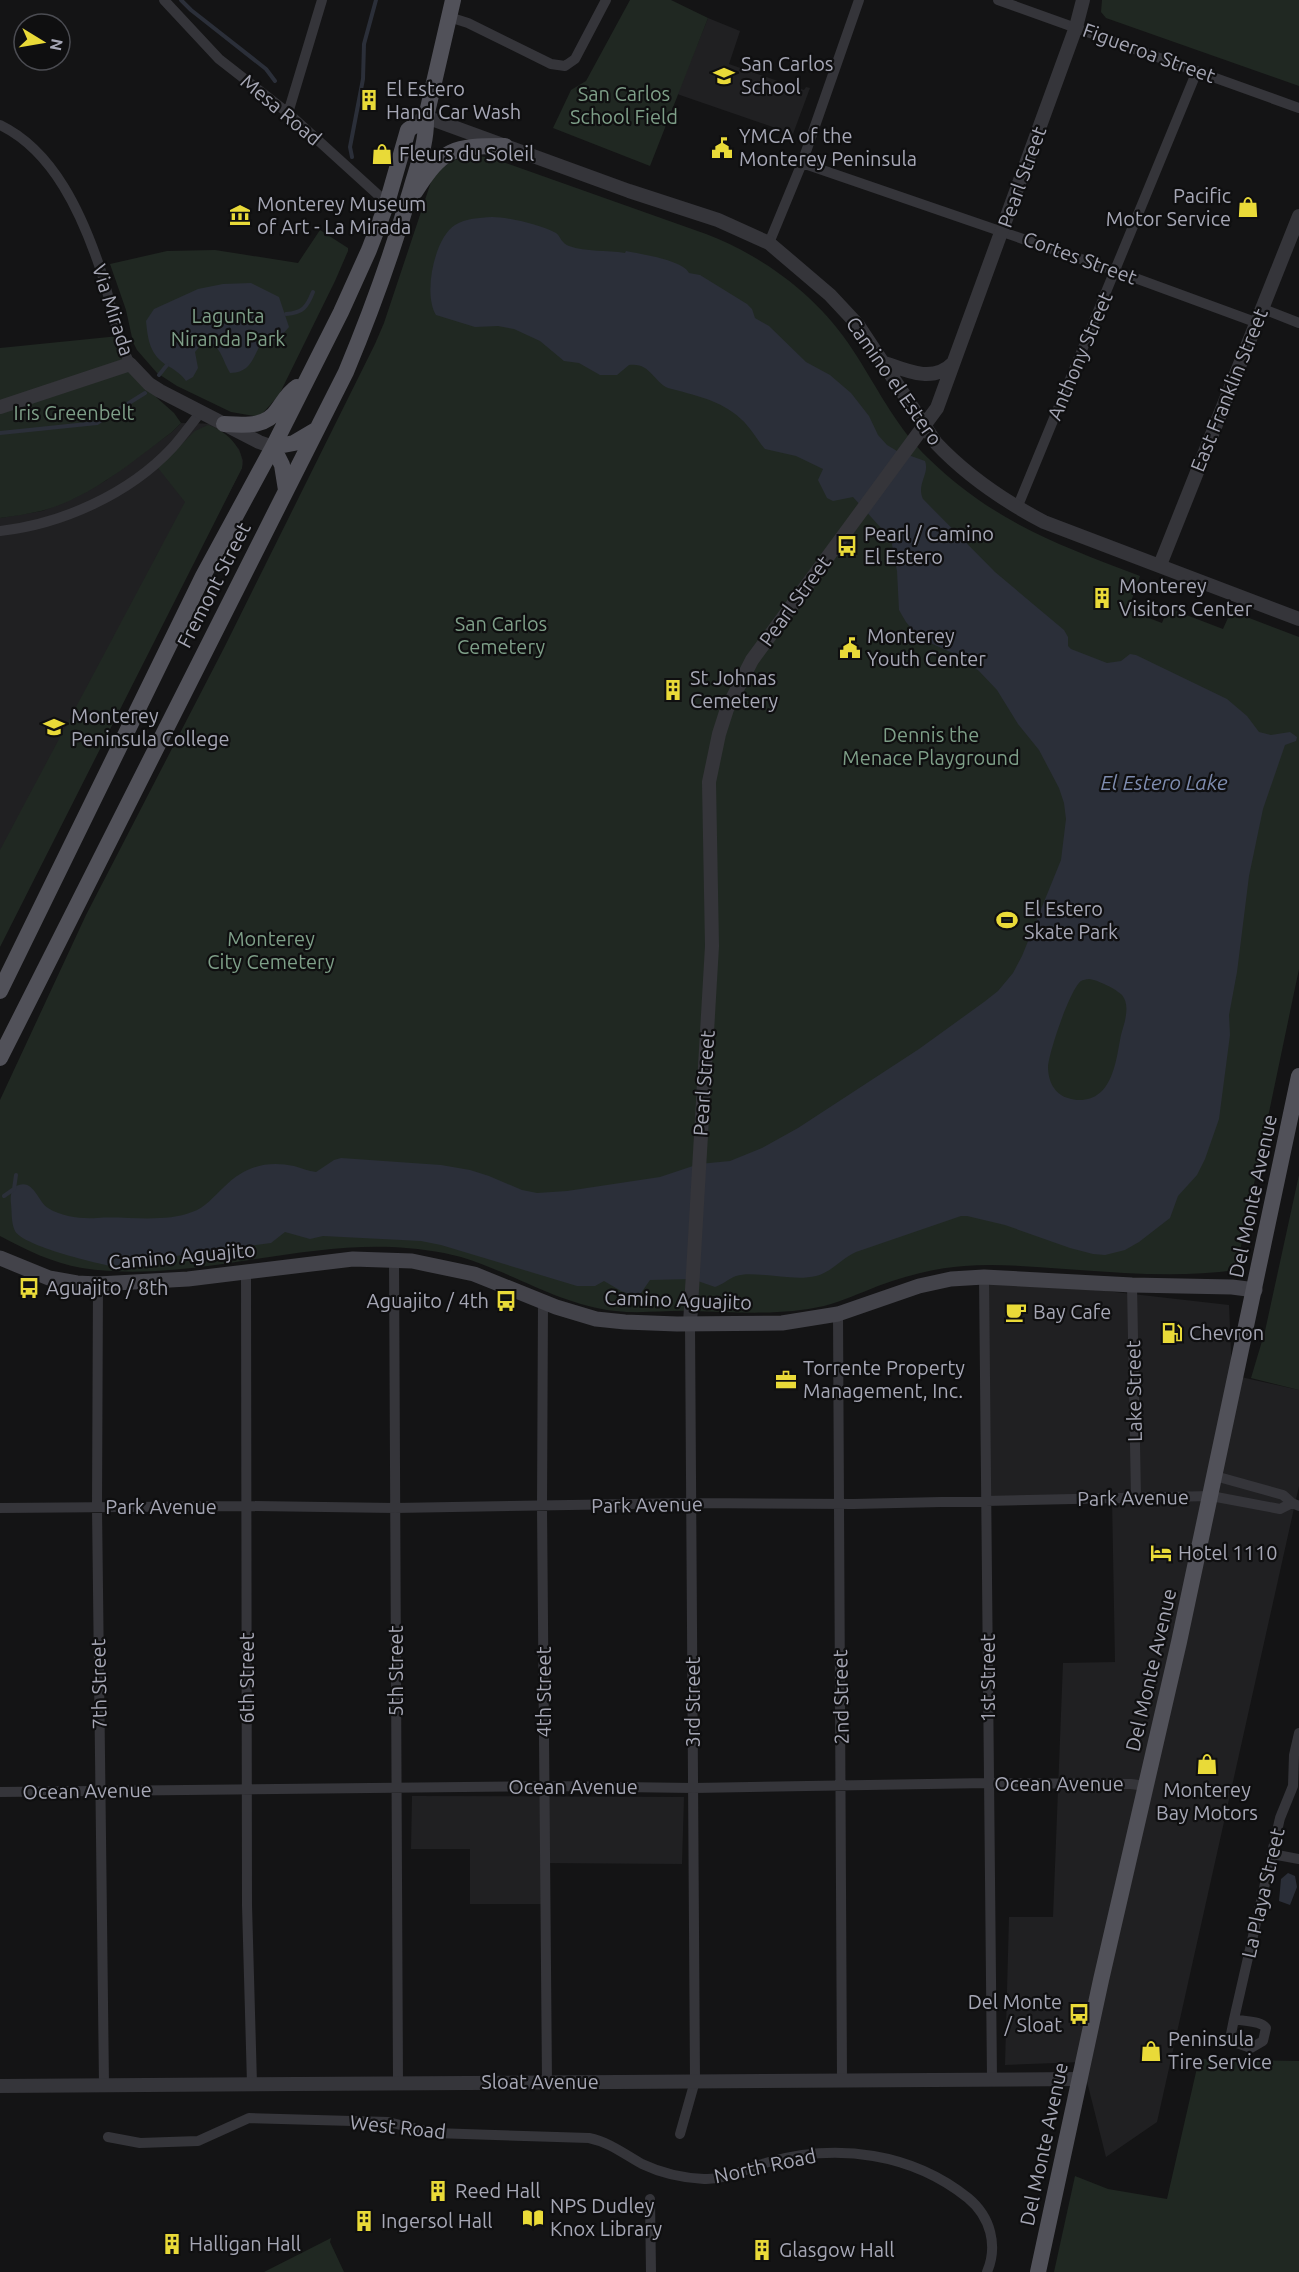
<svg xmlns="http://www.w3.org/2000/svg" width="1299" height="2272" font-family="Ubuntu,sans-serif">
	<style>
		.built { fill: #202022 }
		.green { fill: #202822 }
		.water { fill: #2b2f39; fill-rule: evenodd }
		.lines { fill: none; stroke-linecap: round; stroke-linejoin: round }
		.stream { stroke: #2b2f39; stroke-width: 4 }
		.minor { stroke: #35353a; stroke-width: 10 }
		.tertiary { stroke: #35353a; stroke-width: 14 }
		.secondary { stroke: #43434a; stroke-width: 15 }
		.primary { stroke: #515159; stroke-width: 16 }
		.labels { text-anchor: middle; stroke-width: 4.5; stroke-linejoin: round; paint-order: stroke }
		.street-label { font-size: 20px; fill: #a6a7b5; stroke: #0f0f10 }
		.poi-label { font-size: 20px; fill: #a6a7b5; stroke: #0f0f10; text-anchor: start }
		.park-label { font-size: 20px; fill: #7e9f88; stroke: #0f0f10 }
		.water-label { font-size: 21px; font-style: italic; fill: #7e8caf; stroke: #0f0f10 }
	</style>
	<rect width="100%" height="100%" fill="#141415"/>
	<path class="built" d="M 708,18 L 740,31 L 729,64 L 804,90 L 806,87 L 810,88 L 793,134 L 677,94 Z
		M 181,423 L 224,424 L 221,432 L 239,449 L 243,461 L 242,468 L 0,936 L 0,518 L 42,511 L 74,498 L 105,481 L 172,432 Z
		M 984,1277 L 1229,1305 L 1232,1375 L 1299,1390 L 1299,1486 L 1157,2122 L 1106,2157 L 1082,2062 L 1005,2065 L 1009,1917 L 1053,1917 L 1063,1663 L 1115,1662 L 1112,1498 L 987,1501 Z
		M 412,1796 L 684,1797 L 682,1864 L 543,1863 L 543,1904 L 470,1904 L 470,1849 L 411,1849 Z"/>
	<path class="green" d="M 630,0 L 671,0 L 708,18 L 650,166 L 553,128 L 571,90 L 586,81 Z
		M 1102,0 L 1299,0 L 1299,86 L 1106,18 L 1101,12 Z
		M 472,155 L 492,158 L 706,234 C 768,258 823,300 858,358 C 880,393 898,429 928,458 C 994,522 1057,544 1140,576 L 1128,610 L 1162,623 L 1168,608 L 1223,629 L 1231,611 L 1299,637 L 1299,969 L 1236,1270 C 1179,1278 1122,1273 1065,1269 C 1031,1267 997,1263 964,1266 C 934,1268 905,1276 878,1286 C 860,1293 843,1301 824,1306 C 780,1316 736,1312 692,1311 C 666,1310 641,1314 616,1311 C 560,1305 514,1273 461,1257 C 439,1251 414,1248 392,1247 C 289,1243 184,1284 82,1268 C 52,1263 27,1250 0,1236 L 0,1100 L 86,915 L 225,646 L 375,344 L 384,323 L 431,182 C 440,166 454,158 472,155 Z
		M 320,230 L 348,248 L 348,251 L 335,281 L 279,395 L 262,414 L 254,416 L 231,412 L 177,386 L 157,373 L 137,350 L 133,342 L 126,310 L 110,264 L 167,251 L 215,250 L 298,263 Z
		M 119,336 L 124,351 L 152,385 L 156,397 L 174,413 L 181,423 L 172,432 C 132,462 90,498 41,511 C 28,514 14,516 0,518 L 0,348 Z
		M 208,425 C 225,430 245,448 242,468 L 0,947 L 0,850 L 185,502 L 158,468 L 195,431 Z
		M 1299,1175 L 1299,1390 L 1251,1378 L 1265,1331 Z
		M 1199,2059 L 1299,2061 L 1299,2272 L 1054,2272 L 1075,2176 L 1108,2189 L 1167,2199 Z
		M 331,2238 L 330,2242 L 344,2272 L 264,2272 Z"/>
	<path class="water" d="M 492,217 C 508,217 541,225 556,233 C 561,237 561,243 569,246 C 586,252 607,250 625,253 L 626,251 C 640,254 683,260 689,273 L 700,275 L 747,304 L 752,309 L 755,318 L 769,326 L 806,362 L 830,375 L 851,393 L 869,416 L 878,435 L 887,445 L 897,451 L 925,461 C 930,474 916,484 923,499 L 995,572 L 1064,630 L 1068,637 L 1068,646 L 1071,649 L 1107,663 L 1121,661 L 1130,654 L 1136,655 L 1227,699 L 1247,716 L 1259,732 L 1271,735 L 1290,732 L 1297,737 L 1296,741 L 1285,745 L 1263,809 L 1249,876 L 1237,972 L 1229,1015 L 1230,1035 L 1219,1119 L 1205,1159 L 1197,1175 L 1178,1196 L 1170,1218 L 1139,1242 L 1125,1250 L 1105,1255 L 1093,1254 L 1070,1248 L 1005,1225 L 967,1216 L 961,1216 L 856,1252 C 842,1258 832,1272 816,1276 C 792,1282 754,1270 736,1276 C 728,1279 722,1285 715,1287 L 692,1279 L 650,1280 L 641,1293 L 630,1294 L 621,1291 L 604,1281 L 595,1286 L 577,1286 L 441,1245 L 421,1241 L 323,1236 L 310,1239 L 285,1232 L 271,1243 L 132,1262 L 121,1264 L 116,1267 C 98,1264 23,1246 15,1231 C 11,1223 12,1212 11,1204 C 10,1196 11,1187 19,1185 C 34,1180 38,1202 48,1208 C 62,1217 82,1219 97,1218 C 126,1216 165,1223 192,1212 C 205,1208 214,1196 224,1187 C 244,1167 266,1160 294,1166 C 302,1168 308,1171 316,1172 L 334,1160 L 341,1158 L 441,1165 L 470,1170 L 489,1176 L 522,1190 L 537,1193 L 567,1191 L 660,1177 L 699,1164 L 730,1161 L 762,1148 L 798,1128 L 919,1049 L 984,1002 L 998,991 L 1013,973 L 1022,956 L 1061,860 L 1066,819 L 1064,803 L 1059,788 L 1039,750 L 1018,724 L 997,690 L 979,671 L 959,656 L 926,641 L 915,633 L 906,622 L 899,610 L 897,571 L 891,539 L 853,497 L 833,501 L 827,498 L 818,480 L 823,469 L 796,456 L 765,449 C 757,440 751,428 741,419 C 721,400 694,395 668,388 C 653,381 650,362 629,365 L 617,375 L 600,375 L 579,363 L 564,361 L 540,341 L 514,329 L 498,326 L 475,327 L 436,315 C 423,295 434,238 455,225 C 466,218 479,218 492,217 ZM 1089,979 C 1098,980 1116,989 1122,995 C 1131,1006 1124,1024 1121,1035 C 1116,1060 1113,1102 1077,1100 C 1068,1099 1059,1096 1054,1088 C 1050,1083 1048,1074 1048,1067 C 1049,1052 1070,989 1081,981 C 1082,980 1088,979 1089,979 Z
		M 251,283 L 279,297 L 289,327 L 278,340 L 262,342 C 252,358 252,372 230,373 C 223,361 222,351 212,343 L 201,345 L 195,352 L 198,368 L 193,377 L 186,381 C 181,374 175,370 168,366 C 150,355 148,341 146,321 L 154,309 L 198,289 L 223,284 Z
		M 1288,1873 L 1295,1876 L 1297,1887 L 1290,1905 L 1279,1901 L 1281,1879 Z"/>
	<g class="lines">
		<path class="stream" d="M 181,0 L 191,10 L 266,69 L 275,81
			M 352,157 L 350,147 L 363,79 L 364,44 L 376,0
			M 286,314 C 303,313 307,307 313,292
			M 159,375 L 167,365
			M 0,433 L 97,423 L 145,393
			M 4,1196 L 14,1189 L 16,1175"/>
		<path class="minor" d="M 164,0 L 219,59 L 288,113 L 387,203 L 406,208
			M 998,0 L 1299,108
			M 449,17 L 468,23 L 551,64 L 565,66 L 575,59 L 606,0
			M 288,113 L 322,0
			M 0,125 C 54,151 82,215 100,268 C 111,300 115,334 130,364
			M 802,163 L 1116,271 L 1255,322
			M 769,243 L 802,163 L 859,0
			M 1261,308 L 1299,323
			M 1017,508 L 1197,71
			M 0,531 C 62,524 129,494 172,448 C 182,437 191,424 201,412
			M 394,1259 L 398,2083
			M 246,1272 L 247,1905 L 252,2084
			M 984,1277 L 992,2079
			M 98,1284 L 97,1507 L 104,2085
			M 1132,1285 L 1136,1497
			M 543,1302 L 542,1507 L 547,2082
			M 838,1314 L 842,2080
			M 1215,1476 L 1283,1495 L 1292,1503 L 1299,1506
			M 0,1508 L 246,1506 L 395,1508 L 692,1503 L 853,1504 L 1211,1496 L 1280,1509 L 1292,1503
			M 0,1792 L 545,1786 L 694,1788 L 988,1783 L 1131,1784 L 1146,1786
			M 1272,1854 L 1299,1859
			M 1234,2019 C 1245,2022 1260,2020 1266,2028 L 1263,2041 L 1251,2048 L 1234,2042 L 1231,2034 L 1234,2019 L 1280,1818 L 1293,1786 L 1294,1755 L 1299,1733
			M 680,2134 L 695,2081 L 690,1324
			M 108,2137 L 140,2143 L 198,2141 L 249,2118 L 388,2122 L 434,2133 L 589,2138 C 609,2142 624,2154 642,2164 C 661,2173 683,2178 704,2179 C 727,2180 747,2168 769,2162 C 838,2143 912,2153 968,2198 C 991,2217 998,2246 987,2272
			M 650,2199 L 651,2272"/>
		<path class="tertiary" d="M 426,117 L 629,191 L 718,220 L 769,243 L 830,295 L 858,325 L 936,443 C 968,477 1004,501 1044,522 L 1299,619
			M 882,362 C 905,370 933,384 953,363
			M 0,407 L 130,364 L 149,384 L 160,391 L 259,442 L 273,447
			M 1160,565 L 1299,216
			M 690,1324 L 712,946 L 709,782 L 719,734 L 727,709 L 752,660 L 937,408 L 1076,27 L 1083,0
			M 0,2086 L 1080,2079"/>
		<path class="secondary" d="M 0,1258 L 49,1278 L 77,1283 L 98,1284 L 188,1279 L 353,1259 L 412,1261 L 474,1274 L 556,1307 L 596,1319 L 625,1322 L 677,1324 L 782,1323 L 838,1314 L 919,1286 L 951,1279 L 984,1277 L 1132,1285 L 1232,1287 L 1255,1290"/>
		<path class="primary" d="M 415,192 C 443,148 453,146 505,146
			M 224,424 C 244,425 266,428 278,409 C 284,401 288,393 297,387
			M 273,447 L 294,443 L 316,430
			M 273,447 L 282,465 L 286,490
			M 0,991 L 203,576 L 273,447 L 341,312 L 369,250 L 387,203 L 408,130 L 426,117
			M 0,1058 L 346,372 C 371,312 393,251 411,189 C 418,165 427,142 426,117 L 453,0
			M 1038,2272 L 1101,1980 L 1179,1642 L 1299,1076"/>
	</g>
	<defs>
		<symbol id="school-bare" viewBox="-9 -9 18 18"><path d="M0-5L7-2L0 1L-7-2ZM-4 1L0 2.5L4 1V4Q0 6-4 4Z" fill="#e9da38" stroke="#0f0f10" stroke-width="2.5" paint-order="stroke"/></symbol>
		<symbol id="building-bare" viewBox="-9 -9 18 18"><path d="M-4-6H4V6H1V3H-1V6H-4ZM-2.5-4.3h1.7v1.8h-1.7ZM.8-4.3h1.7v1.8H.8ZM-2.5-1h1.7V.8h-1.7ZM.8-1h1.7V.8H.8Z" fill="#e9da38" stroke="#0f0f10" stroke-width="2.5" paint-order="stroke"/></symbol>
		<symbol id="civic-bare" viewBox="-9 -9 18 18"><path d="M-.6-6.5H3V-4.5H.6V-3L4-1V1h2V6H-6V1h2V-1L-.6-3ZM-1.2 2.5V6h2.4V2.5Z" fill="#e9da38" stroke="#0f0f10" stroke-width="2.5" paint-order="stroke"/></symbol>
		<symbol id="shop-bare" viewBox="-9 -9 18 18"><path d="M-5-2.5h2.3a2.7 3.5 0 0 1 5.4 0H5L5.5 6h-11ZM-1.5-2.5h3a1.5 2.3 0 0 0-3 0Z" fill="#e9da38" stroke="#0f0f10" stroke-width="2.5" paint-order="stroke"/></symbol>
		<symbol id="museum-bare" viewBox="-9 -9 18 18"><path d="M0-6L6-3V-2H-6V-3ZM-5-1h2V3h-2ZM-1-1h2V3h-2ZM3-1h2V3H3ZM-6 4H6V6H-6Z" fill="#e9da38" stroke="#0f0f10" stroke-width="2.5" paint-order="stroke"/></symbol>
		<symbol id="bus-bare" viewBox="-9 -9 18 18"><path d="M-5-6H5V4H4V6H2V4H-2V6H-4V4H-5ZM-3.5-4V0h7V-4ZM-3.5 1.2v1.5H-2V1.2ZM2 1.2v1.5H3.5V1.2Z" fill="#e9da38" stroke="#0f0f10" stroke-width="2.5" paint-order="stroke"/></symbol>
		<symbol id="university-bare" viewBox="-9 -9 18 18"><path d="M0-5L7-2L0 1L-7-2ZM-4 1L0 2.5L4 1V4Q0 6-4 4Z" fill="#e9da38" stroke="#0f0f10" stroke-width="2.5" paint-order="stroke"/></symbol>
		<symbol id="stadium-bare" viewBox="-9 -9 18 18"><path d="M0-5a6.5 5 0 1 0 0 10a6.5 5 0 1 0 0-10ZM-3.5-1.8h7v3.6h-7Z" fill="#e9da38" stroke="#0f0f10" stroke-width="2.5" paint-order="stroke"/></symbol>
		<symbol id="cafe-bare" viewBox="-9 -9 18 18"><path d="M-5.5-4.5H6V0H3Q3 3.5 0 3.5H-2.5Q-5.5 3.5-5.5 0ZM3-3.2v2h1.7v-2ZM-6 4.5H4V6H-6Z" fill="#e9da38" stroke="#0f0f10" stroke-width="2.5" paint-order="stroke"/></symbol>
		<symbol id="fuel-bare" viewBox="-9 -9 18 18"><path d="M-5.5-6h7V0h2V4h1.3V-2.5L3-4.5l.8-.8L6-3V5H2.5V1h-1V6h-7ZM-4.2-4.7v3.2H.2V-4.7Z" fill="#e9da38" stroke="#0f0f10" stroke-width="2.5" paint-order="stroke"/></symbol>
		<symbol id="office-bare" viewBox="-9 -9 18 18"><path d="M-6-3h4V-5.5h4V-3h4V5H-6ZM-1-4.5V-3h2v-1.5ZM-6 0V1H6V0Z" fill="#e9da38" stroke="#0f0f10" stroke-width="2.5" paint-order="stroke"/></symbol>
		<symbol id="hotel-bare" viewBox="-9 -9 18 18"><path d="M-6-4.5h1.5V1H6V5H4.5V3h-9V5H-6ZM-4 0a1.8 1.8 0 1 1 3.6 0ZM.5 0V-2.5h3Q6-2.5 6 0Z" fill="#e9da38" stroke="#0f0f10" stroke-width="2.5" paint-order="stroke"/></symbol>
		<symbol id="library-bare" viewBox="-9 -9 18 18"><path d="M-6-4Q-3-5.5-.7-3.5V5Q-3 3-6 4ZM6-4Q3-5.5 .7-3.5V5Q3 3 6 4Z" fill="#e9da38" stroke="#0f0f10" stroke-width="2.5" paint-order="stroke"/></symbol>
	</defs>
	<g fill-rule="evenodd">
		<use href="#school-bare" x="709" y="61" width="30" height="30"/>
		<use href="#building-bare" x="354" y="85" width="30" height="30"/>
		<use href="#civic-bare" x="707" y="133" width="30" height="30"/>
		<use href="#shop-bare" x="367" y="139" width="30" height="30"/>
		<use href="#shop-bare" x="1233" y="192" width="30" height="30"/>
		<use href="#museum-bare" x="225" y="200" width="30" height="30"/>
		<use href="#bus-bare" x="832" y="531" width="30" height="30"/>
		<use href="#building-bare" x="1087" y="583" width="30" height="30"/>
		<use href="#civic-bare" x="835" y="633" width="30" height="30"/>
		<use href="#building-bare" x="658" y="675" width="30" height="30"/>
		<use href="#university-bare" x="39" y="712" width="30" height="30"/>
		<use href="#stadium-bare" x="992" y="905" width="30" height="30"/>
		<use href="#bus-bare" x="14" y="1273" width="30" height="30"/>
		<use href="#bus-bare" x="491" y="1286" width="30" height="30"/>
		<use href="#cafe-bare" x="1001" y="1297" width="30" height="30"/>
		<use href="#fuel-bare" x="1157" y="1318" width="30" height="30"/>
		<use href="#office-bare" x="771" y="1365" width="30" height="30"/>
		<use href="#hotel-bare" x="1146" y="1538" width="30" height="30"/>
		<use href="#shop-bare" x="1192" y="1749" width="30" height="30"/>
		<use href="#bus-bare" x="1064" y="1999" width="30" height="30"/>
		<use href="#shop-bare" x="1136" y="2036" width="30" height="30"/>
		<use href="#building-bare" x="423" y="2176" width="30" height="30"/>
		<use href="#library-bare" x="518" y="2203" width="30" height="30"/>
		<use href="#building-bare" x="349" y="2206" width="30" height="30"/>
		<use href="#building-bare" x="157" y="2229" width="30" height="30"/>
		<use href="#building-bare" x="747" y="2235" width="30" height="30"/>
	</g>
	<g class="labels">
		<g class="street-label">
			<text transform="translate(1149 53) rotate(20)" y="7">Figueroa Street</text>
			<text transform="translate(281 110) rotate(40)" y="7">Mesa Road</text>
			<text transform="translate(1022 177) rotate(-70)" y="7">Pearl Street</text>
			<text transform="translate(1080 258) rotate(20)" y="7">Cortes Street</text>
			<text transform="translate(113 310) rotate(72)" y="7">Via Mirada</text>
			<text transform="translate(1080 356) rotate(-67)" y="7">Anthony Street</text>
			<text transform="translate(894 381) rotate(55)" y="7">Camino el Estero</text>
			<text transform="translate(1229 390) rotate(-68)" y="7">East Franklin Street</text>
			<text transform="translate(214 585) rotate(-63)" y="7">Fremont Street</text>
			<text transform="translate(795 601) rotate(-54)" y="7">Pearl Street</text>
			<text transform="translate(704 1083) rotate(-86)" y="7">Pearl Street</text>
			<text transform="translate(1253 1196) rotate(-78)" y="7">Del Monte Avenue</text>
			<text transform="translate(182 1256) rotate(-5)" y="7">Camino Aguajito</text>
			<text transform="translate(678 1300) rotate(2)" y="7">Camino Aguajito</text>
			<text transform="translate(1134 1391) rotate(-91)" y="7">Lake Street</text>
			<text transform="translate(1133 1498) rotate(-1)" y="7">Park Avenue</text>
			<text transform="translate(647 1505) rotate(-1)" y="7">Park Avenue</text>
			<text x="161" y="1514">Park Avenue</text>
			<text transform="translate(1151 1670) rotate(-77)" y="7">Del Monte Avenue</text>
			<text transform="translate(396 1671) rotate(-90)" y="7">5th Street</text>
			<text transform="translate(247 1678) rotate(-90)" y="7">6th Street</text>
			<text transform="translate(988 1678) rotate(-90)" y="7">1st Street</text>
			<text transform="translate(99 1684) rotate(-91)" y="7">7th Street</text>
			<text transform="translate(544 1692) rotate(-90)" y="7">4th Street</text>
			<text transform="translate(841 1697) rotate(-91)" y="7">2nd Street</text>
			<text transform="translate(693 1702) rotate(-90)" y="7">3rd Street</text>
			<text x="1059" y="1791">Ocean Avenue</text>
			<text x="573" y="1794">Ocean Avenue</text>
			<text transform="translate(87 1791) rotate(-1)" y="7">Ocean Avenue</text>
			<text transform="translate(1263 1893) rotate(-77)" y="7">La Playa Street</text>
			<text x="540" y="2089">Sloat Avenue</text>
			<text transform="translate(398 2127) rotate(6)" y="7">West Road</text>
			<text transform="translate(1044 2144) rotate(-78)" y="7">Del Monte Avenue</text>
			<text transform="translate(765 2166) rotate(-12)" y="7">North Road</text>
		</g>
		<g class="poi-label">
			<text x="741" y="71">San Carlos<tspan x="741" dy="23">School</tspan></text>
			<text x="386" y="96">El Estero<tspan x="386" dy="23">Hand Car Wash</tspan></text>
			<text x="739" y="143">YMCA of the<tspan x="739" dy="23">Monterey Peninsula</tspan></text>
			<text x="399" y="161">Fleurs du Soleil</text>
			<text x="1231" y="203" text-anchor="end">Pacific<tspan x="1231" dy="23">Motor Service</tspan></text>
			<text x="257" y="211">Monterey Museum<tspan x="257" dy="23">of Art - La Mirada</tspan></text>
			<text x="864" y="541">Pearl / Camino<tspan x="864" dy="23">El Estero</tspan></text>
			<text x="1119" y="593">Monterey<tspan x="1119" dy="23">Visitors Center</tspan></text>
			<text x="867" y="643">Monterey<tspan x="867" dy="23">Youth Center</tspan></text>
			<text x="690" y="685">St Johnas<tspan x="690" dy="23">Cemetery</tspan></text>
			<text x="71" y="723">Monterey<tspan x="71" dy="23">Peninsula College</tspan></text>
			<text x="1024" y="916">El Estero<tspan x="1024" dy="23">Skate Park</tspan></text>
			<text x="46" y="1295">Aguajito / 8th</text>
			<text x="489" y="1308" text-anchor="end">Aguajito / 4th</text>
			<text x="1033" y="1319">Bay Cafe</text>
			<text x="1189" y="1340">Chevron</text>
			<text x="803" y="1375">Torrente Property<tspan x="803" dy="23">Management, Inc.</tspan></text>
			<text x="1178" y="1560">Hotel 1110</text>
			<text x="1207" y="1797" text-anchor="middle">Monterey<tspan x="1207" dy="23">Bay Motors</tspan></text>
			<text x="1062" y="2009" text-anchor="end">Del Monte<tspan x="1062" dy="23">/ Sloat</tspan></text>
			<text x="1168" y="2046">Peninsula<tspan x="1168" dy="23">Tire Service</tspan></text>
			<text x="455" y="2198">Reed Hall</text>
			<text x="550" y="2213">NPS Dudley<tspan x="550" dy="23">Knox Library</tspan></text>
			<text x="381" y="2228">Ingersol Hall</text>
			<text x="189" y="2251">Halligan Hall</text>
			<text x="779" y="2257">Glasgow Hall</text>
		</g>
		<g class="park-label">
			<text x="624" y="101">San Carlos<tspan x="624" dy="23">School Field</tspan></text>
			<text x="228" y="323">Lagunta<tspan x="228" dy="23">Niranda Park</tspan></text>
			<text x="74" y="420">Iris Greenbelt</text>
			<text x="501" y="631">San Carlos<tspan x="501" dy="23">Cemetery</tspan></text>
			<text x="931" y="742">Dennis the<tspan x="931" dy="23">Menace Playground</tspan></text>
			<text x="271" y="946">Monterey<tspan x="271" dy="23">City Cemetery</tspan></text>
		</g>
		<g class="water-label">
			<text x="1164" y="790">El Estero Lake</text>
		</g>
	</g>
	<g transform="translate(42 42) rotate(101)"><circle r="28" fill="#0f0f10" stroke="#4b4c52" stroke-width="1.5"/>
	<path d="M0-4.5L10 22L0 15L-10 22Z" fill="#e9da38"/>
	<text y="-9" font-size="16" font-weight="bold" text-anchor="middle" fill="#a6a7b5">N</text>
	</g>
</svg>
